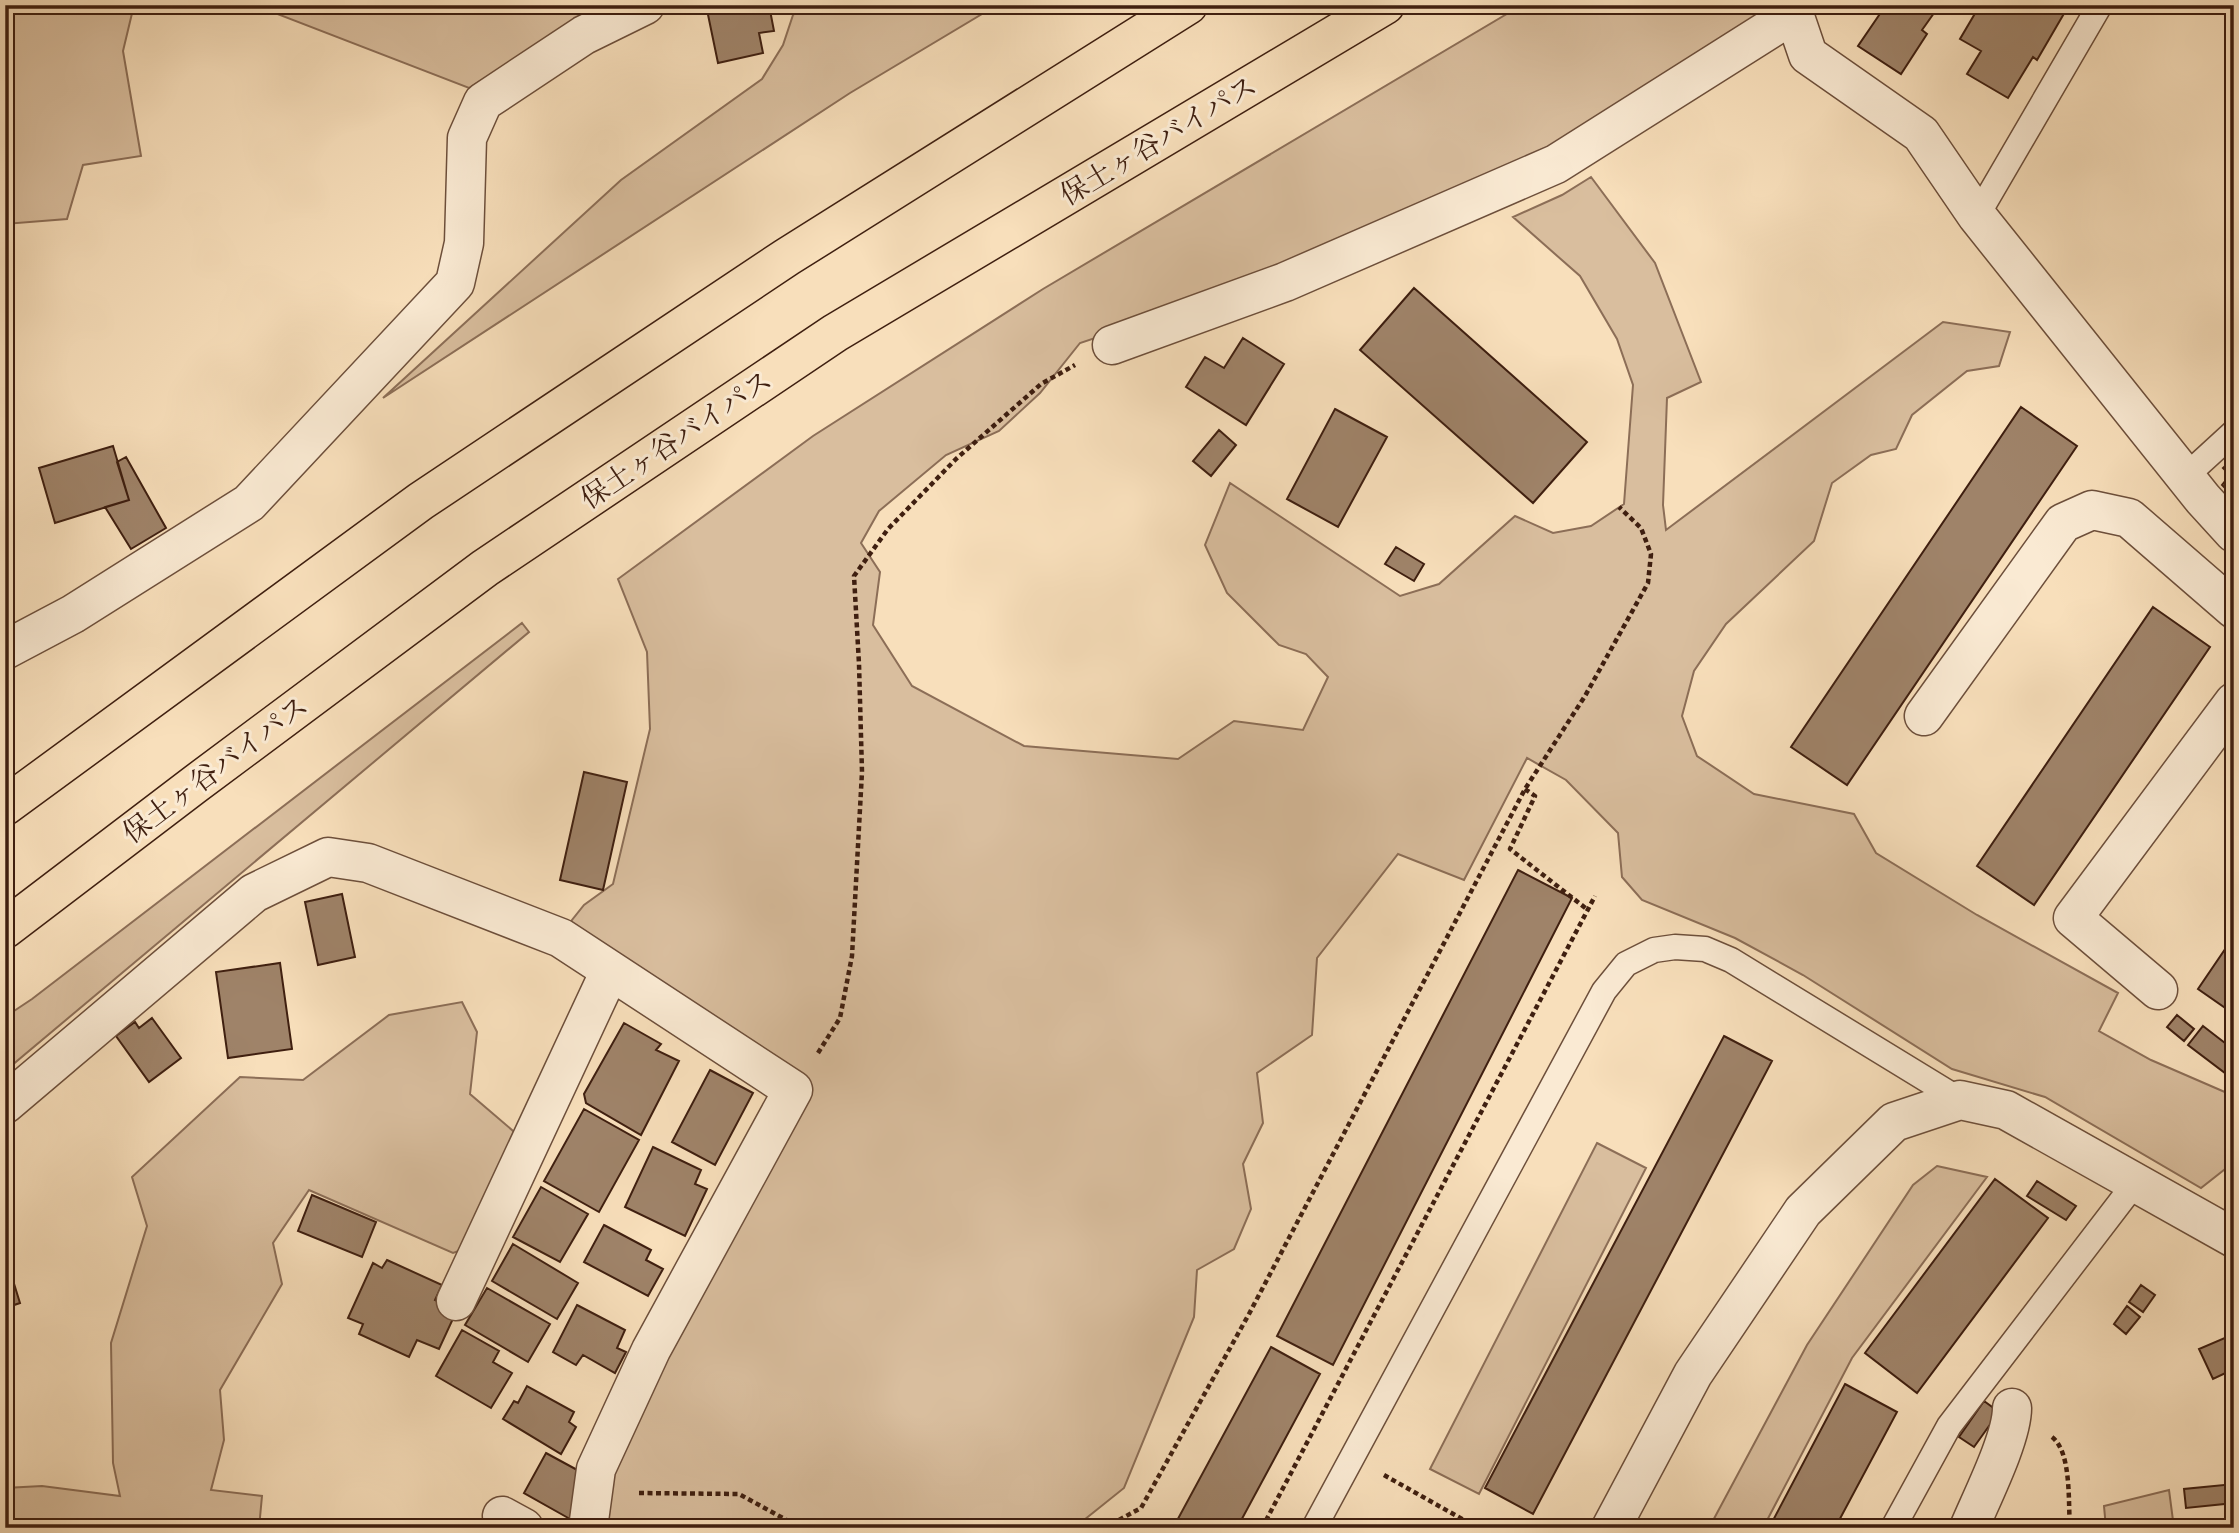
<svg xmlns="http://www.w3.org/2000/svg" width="2239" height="1533" font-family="'Libre Bodoni','Noto Serif JP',serif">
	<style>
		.green { fill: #d9be9e; stroke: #8c6e57; stroke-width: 2 }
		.building { fill: #9f8369; stroke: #3f1f10; stroke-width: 2 }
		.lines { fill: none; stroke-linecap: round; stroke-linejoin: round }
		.lane-casing { stroke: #6d4f3b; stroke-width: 27 }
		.street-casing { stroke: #6d4f3b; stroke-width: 41 }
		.highway-casing { stroke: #3f1f10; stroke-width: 41 }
		.path { stroke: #3f1f10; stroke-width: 4.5; stroke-dasharray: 5 3.5; stroke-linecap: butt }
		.lane { stroke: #faead3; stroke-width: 24 }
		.street { stroke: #faead3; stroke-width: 38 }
		.highway { stroke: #f8dfbb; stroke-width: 38 }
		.labels { text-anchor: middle; stroke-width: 6; stroke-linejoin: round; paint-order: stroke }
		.street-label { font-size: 28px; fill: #3f1f10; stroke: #faead3 }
	</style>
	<rect width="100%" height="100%" fill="#f8dfbb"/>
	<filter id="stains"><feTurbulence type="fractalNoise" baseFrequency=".00286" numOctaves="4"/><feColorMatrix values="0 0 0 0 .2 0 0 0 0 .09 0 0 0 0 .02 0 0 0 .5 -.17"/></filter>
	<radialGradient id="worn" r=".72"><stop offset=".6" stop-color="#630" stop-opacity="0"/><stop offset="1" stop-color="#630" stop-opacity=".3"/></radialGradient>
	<path class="green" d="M 5,5 L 134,5 L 123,51 L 141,156 L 83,165 L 67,219 L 5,224 L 5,35 L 8,16 Z
		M 254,5 L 602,5 L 469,88 Z
		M 804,5 L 997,5 L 850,93 L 383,398 L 621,180 L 762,79 L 783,45 L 793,15 Z
		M 1522,5 L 1756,5 L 1759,12 L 1750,27 L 1530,158 L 1150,323 L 1107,334 L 1080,343 L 1040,393 L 999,431 L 946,455 L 879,511 L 861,543 L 880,572 L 873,625 L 912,686 L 1024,746 L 1178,759 L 1234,721 L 1303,730 L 1328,677 L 1306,654 L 1279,645 L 1227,593 L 1205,545 L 1230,483 L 1400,596 L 1439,584 L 1515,516 L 1553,533 L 1591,526 L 1624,504 L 1633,385 L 1617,339 L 1580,276 L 1513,217 L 1562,195 L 1591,177 L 1655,263 L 1701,382 L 1667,398 L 1663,505 L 1666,530 L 1943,322 L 2010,332 L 1999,366 L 1967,371 L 1912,415 L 1896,449 L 1871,455 L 1832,483 L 1814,541 L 1726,624 L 1694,671 L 1682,716 L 1697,756 L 1754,794 L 1854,814 L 1876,853 L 1977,915 L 2118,993 L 2099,1031 L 2151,1060 L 2234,1096 L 2234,1162 L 2201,1188 L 2045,1097 L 1952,1069 L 1803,975 L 1735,938 L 1642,900 L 1622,877 L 1618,833 L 1566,780 L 1527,758 L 1464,880 L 1398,854 L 1317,958 L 1312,1035 L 1257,1073 L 1263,1123 L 1243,1164 L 1251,1209 L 1234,1249 L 1197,1270 L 1194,1317 L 1124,1488 L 1074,1528 L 599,1528 L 609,1465 L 806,1091 L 568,925 L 584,905 L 613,884 L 650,729 L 647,652 L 618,579 L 813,436 L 1043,289 Z
		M 522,623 L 529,632 L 5,1071 L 5,1017 L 32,999 Z
		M 462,1002 L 477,1032 L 470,1094 L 519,1136 L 470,1247 L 453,1253 L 309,1190 L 273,1243 L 282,1284 L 220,1390 L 224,1440 L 211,1490 L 262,1496 L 259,1528 L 5,1528 L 5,1488 L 42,1486 L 120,1496 L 113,1463 L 111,1343 L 147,1226 L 132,1177 L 240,1077 L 303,1080 L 389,1015 Z
		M 1597,1143 L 1646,1168 L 1479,1494 L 1430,1469 Z
		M 1937,1166 L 1987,1177 L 1852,1358 L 1763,1528 L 1709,1528 L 1807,1345 L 1913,1185 Z
		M 2169,1490 L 2174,1528 L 2106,1528 L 2104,1506 Z"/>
	<path class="building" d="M 706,5 L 769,5 L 774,31 L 759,33 L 763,53 L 718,63 Z
		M 1886,5 L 1939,6 L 1922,30 L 1927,34 L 1901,74 L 1858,46 Z
		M 1980,5 L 2069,5 L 2037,60 L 2033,57 L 2008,98 L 1967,74 L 1981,51 L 1960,39 Z
		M 1414,288 L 1587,442 L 1533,503 L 1360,350 Z
		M 1243,338 L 1284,364 L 1246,425 L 1186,387 L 1205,357 L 1224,368 Z
		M 2021,407 L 2077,446 L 1847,785 L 1791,747 Z
		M 1335,409 L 1387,437 L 1338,527 L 1287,499 Z
		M 1219,430 L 1236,445 L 1211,476 L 1193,461 Z
		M 113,446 L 129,500 L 55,523 L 39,468 Z
		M 126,457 L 166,528 L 131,549 L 105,507 L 129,500 L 117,462 Z
		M 2234,458 L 2234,497 L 2222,485 L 2230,475 L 2223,468 Z
		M 1396,547 L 1424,564 L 1414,581 L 1385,564 Z
		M 2153,607 L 2210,647 L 2034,905 L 1977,866 Z
		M 584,772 L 627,782 L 603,890 L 560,880 Z
		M 1518,870 L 1572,898 L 1333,1365 L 1277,1336 Z
		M 342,894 L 355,957 L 318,965 L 305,902 Z
		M 2234,936 L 2234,1014 L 2198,989 Z
		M 280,963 L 292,1049 L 228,1058 L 216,972 Z
		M 2177,1015 L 2194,1029 L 2184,1041 L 2167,1027 Z
		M 152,1018 L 181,1058 L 149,1082 L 116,1036 L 135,1022 L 139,1028 Z
		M 624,1023 L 661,1044 L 656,1050 L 679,1061 L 641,1135 L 586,1103 L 584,1094 Z
		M 2203,1026 L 2234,1050 L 2234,1062 L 2225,1073 L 2188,1045 Z
		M 1724,1036 L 1772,1061 L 1533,1514 L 1485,1488 Z
		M 710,1070 L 753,1093 L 715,1165 L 672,1142 Z
		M 584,1109 L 639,1140 L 599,1212 L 544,1181 Z
		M 653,1147 L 701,1170 L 695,1184 L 707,1189 L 685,1236 L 625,1207 Z
		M 1995,1179 L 2048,1218 L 1917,1393 L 1865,1353 Z
		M 2037,1181 L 2076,1206 L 2066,1220 L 2027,1196 Z
		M 541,1187 L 588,1214 L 560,1262 L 513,1237 Z
		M 312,1195 L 376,1222 L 362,1257 L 298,1231 Z
		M 604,1225 L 651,1250 L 646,1260 L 663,1269 L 648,1296 L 584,1262 Z
		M 513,1244 L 578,1283 L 557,1319 L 492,1281 Z
		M 387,1260 L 442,1285 L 435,1300 L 457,1310 L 439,1349 L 417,1340 L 409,1357 L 359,1334 L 363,1324 L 348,1318 L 373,1263 L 382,1268 Z
		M 5,1261 L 7,1261 L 20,1303 L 5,1308 Z
		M 2141,1285 L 2155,1295 L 2143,1312 L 2129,1302 Z
		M 487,1288 L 550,1324 L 528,1362 L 465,1325 Z
		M 577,1305 L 625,1330 L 617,1348 L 626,1352 L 615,1373 L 583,1355 L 576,1365 L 553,1352 Z
		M 2127,1306 L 2140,1317 L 2126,1334 L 2114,1324 Z
		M 462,1330 L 499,1351 L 493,1362 L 512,1373 L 491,1408 L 436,1376 Z
		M 2227,1337 L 2234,1353 L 2234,1369 L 2213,1379 L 2199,1349 Z
		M 1271,1347 L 1320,1374 L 1237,1528 L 1173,1528 Z
		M 1845,1384 L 1897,1412 L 1835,1528 L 1769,1528 Z
		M 527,1386 L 574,1412 L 569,1422 L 576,1427 L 561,1454 L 503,1419 L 514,1401 L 518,1403 Z
		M 1984,1401 L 1999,1412 L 1974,1447 L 1959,1437 Z
		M 546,1453 L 592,1478 L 570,1519 L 524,1493 Z
		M 2234,1484 L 2234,1503 L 2186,1508 L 2184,1489 Z
		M 2234,1523 L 2234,1528 L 2189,1528 Z"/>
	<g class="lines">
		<defs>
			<path id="lane" d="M 1977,216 L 2100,5
				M 2186,476 L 2234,432
				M 1314,1528 L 1604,991 L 1626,964 L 1654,950 L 1675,947 L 1705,949 L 1731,960 L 1960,1100
				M 1893,1528 L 1949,1426 L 2135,1183"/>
			<path id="street" d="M 1791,5 L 1808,55 L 1921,134 L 1977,216 L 2203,499 L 2234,533
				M 1112,345 L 1285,282 L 1556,164 L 1795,13
				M 5,650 L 73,614 L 249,503 L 455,283 L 464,243 L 467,138 L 483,102 L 584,35 L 645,5
				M 1924,716 L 2063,523 L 2092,510 L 2129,518 L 2234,609
				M 2158,990 L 2073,918 L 2234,702
				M 5,1104 L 254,893 L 328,857 L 368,863 L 561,938 L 793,1090 L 651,1350 L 596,1469 L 588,1528
				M 456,1301 L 610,971
				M 502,1516 L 524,1528
				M 1611,1528 L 1693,1374 L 1803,1211 L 1894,1122 L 1960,1100 L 2006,1110 L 2234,1238
				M 1969,1528 C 1982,1497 2012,1438 2012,1408"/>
			<path id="highway" d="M 5,806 L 421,501 L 787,257 L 1188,5
				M 5,929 L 194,785 L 485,568 L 835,333 L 1385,5"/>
		</defs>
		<use href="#lane" class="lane-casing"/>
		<use href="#street" class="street-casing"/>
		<use href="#highway" class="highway-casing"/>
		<path class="path" d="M 1525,789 L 1535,796 L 1510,849 L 1588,910
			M 818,1053 L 840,1018 L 852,956 L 862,772 L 859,664 L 854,576 L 888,529 L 956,459 L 1041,384 L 1075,365
			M 2052,1437 C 2072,1452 2068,1504 2070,1528
			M 1384,1475 L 1478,1528
			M 639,1493 L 739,1494 L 801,1528
			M 1104,1528 L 1141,1508 L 1249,1314 L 1525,789 L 1585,696 L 1648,583 L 1651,554 L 1641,528 L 1619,507
			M 1262,1528 L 1595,896"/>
		<use href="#lane" class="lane"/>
		<use href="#street" class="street"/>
		<use href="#highway" class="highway"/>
	</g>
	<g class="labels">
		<g class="street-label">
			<text transform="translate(1158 140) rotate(-31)" y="10">保土ヶ谷バイパス</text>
			<text transform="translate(676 439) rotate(-34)" y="10">保土ヶ谷バイパス</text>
			<text transform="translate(215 769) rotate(-37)" y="10">保土ヶ谷バイパス</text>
		</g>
	</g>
	<rect width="2239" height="1533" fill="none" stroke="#f8dfbb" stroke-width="28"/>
	<rect x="7" y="7" width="2225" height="1519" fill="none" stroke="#3f1f10" stroke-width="3.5"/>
	<rect x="14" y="14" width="2211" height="1505" fill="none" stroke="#3f1f10" stroke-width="2"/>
	<rect width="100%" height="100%" filter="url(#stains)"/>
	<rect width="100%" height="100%" fill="url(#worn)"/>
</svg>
